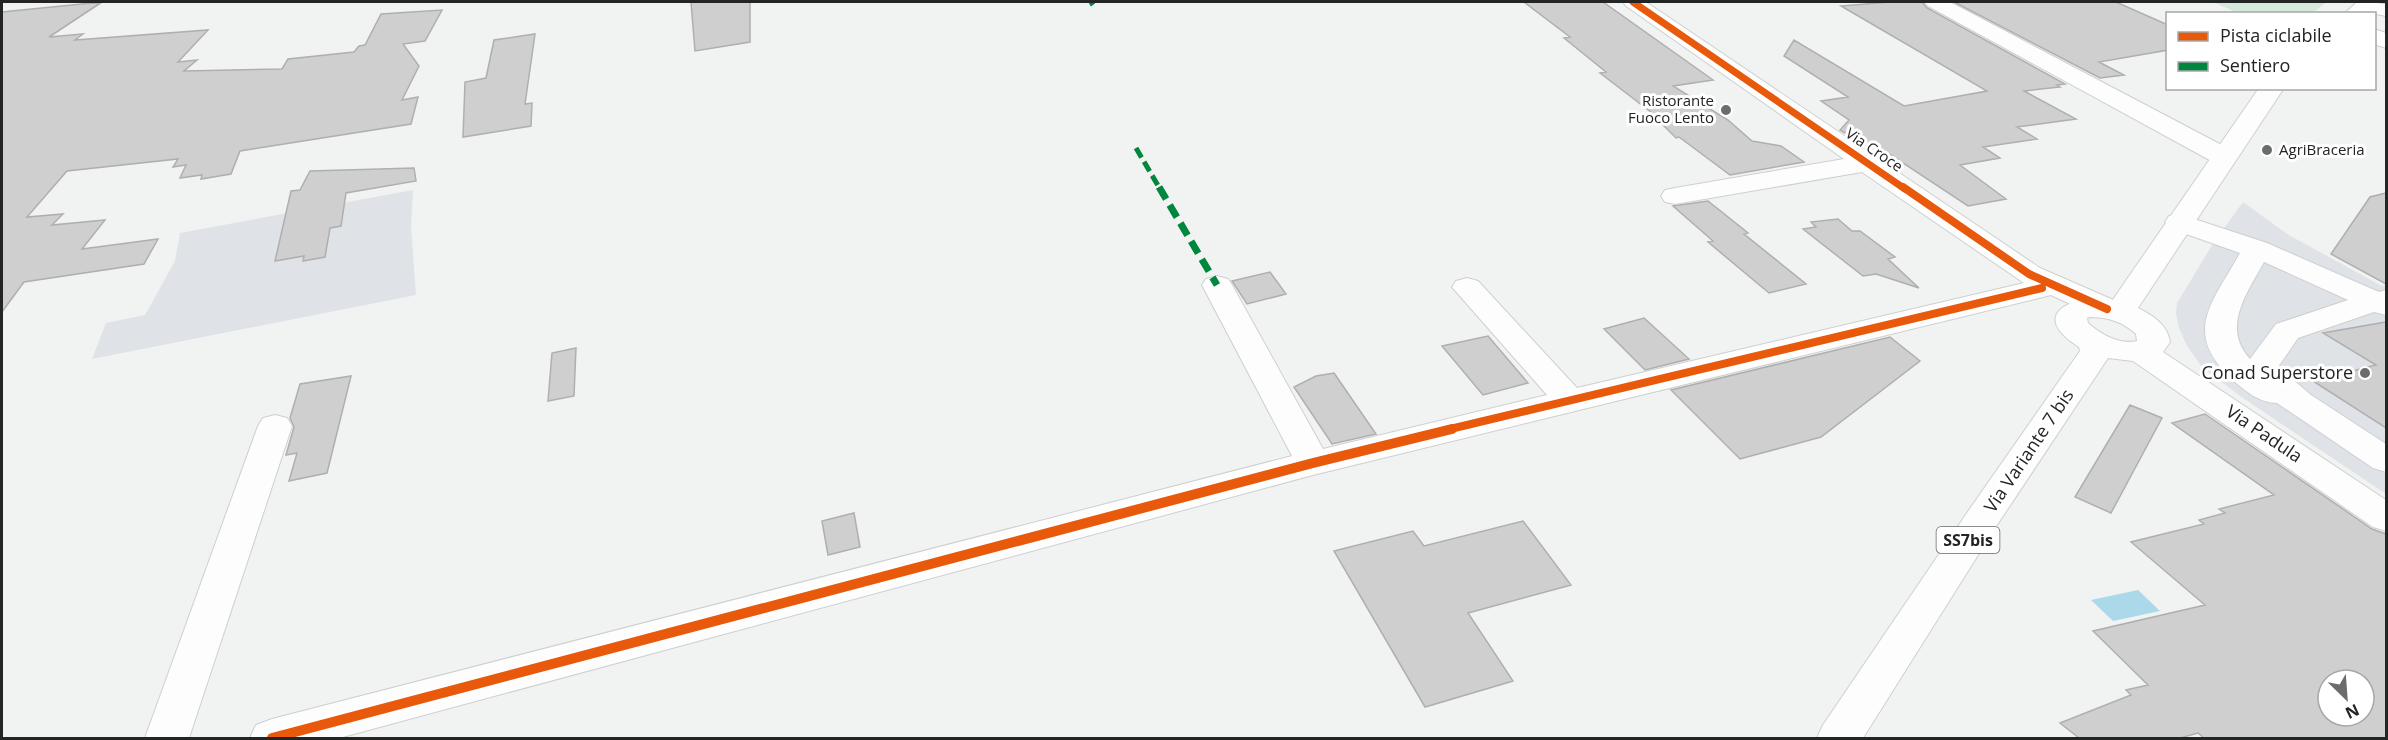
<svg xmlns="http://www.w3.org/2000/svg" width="2388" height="740" font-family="'Open Sans',sans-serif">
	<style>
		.built { fill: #dfe3e7 }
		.green { fill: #d4e9da }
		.water { fill: #acd9e9 }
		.building { fill: #cfcfcf; stroke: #afafaf; stroke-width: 1.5; fill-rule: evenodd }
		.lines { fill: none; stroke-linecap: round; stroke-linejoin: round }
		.minor-casing { stroke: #cecfcf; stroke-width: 2 }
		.major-casing { stroke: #cecfcf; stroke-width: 2 }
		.minor { fill: #fdfdfd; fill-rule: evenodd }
		.major { fill: #fdfdfd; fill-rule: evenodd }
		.quiet-far1 { stroke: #00873e; stroke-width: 5; stroke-dasharray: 11 5; stroke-linecap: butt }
		.quiet { stroke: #00873e; stroke-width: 7; stroke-dasharray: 14 7; stroke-linecap: butt }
		.cycleway-far2-casing { stroke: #fff; stroke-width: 10 }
		.cycleway-far1-casing { stroke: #fff; stroke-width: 12 }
		.cycleway-casing { stroke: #fff; stroke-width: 14 }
		.cycleway-far2 { stroke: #e8590c; stroke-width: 7 }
		.cycleway-far1 { stroke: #e8590c; stroke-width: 8 }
		.cycleway { stroke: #e8590c; stroke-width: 10 }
		.poi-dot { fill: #6b6c6c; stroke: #fff; stroke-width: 2 }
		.labels { text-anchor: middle; stroke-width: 6; stroke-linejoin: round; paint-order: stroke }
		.far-poi-label { font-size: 15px; fill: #232424; stroke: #fff; text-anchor: end }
		.far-street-label { font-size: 15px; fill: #232424; stroke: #fff }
		.shield { fill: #fff; stroke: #656666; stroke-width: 1.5 }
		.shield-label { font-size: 16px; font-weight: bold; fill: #232424 }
		.poi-label { font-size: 18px; fill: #232424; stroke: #fff; text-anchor: end }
		.street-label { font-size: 18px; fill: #232424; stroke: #fff }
	</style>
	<rect width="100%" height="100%" fill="#f1f2f2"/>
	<path class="built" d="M 413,190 L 411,226 L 416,295 L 92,359 L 106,323 L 145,315 L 175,261 L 180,233 Z
		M 2243,202 L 2287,234 L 2382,286 L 2386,285 L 2386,494 L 2240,396 L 2202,367 L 2187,346 L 2179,328 L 2176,313 L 2177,303 L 2214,242 Z"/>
	<path class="green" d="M 2213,2 L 2327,2 L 2311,14 L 2238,13 Z"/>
	<path class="water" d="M 2138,590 L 2160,611 L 2113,621 L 2091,600 Z"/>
	<path class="building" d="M 102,2 L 49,37 L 83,34 L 75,40 L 208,30 L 178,62 L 197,60 L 184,71 L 282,69 L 288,59 L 354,52 L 359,46 L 365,45 L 381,14 L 442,10 L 425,41 L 403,44 L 419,66 L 402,100 L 418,97 L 411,124 L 240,151 L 231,174 L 201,179 L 202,175 L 180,178 L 186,165 L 173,167 L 178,159 L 67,171 L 27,217 L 63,214 L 52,225 L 105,220 L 82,249 L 158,239 L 144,264 L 24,282 L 2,312 L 2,12 Z
		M 691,2 L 750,2 L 750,42 L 695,51 Z
		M 1524,2 L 1603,2 L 1713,80 L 1673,86 L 1728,120 L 1752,141 L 1781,146 L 1804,162 L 1730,175 L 1679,137 L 1676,138 L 1654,116 L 1656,116 L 1600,73 L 1606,72 L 1564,38 L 1570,37 Z
		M 1890,2 L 1922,2 L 1927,8 L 2065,84 L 2057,85 L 2060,87 L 2024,91 L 2076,119 L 2017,127 L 2037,139 L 1983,147 L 2000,158 L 1960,165 L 2006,199 L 1968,206 L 1876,145 L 1867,146 L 1840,130 L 1849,120 L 1821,101 L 1848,97 L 1784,56 L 1794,40 L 1904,106 L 1987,91 L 1841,6 Z
		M 1954,2 L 2116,2 L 2168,25 L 2168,50 L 2099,62 L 2124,75 L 2100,78 Z
		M 535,34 L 525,104 L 532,103 L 531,126 L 463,137 L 465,82 L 486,78 L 494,40 Z
		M 414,168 L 416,181 L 346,193 L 341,226 L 330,228 L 325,257 L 303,261 L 304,256 L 275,261 L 291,191 L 300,190 L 310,171 Z
		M 2386,193 L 2386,284 L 2331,254 L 2370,197 Z
		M 1708,201 L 1748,233 L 1744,234 L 1806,284 L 1769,293 L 1708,242 L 1713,241 L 1673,206 Z
		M 1838,219 L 1852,231 L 1860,231 L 1895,257 L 1888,259 L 1919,288 L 1876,274 L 1863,276 L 1803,229 L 1816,227 L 1811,222 Z
		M 1270,272 L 1286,294 L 1247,304 L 1232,281 Z
		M 1644,318 L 1689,359 L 1645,370 L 1604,329 Z
		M 2386,322 L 2386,428 L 2313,381 L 2376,365 L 2323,333 Z
		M 1488,336 L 1528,383 L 1483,395 L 1442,346 Z
		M 1890,337 L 1920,361 L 1821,437 L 1740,459 L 1671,390 Z
		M 576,348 L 574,396 L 548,401 L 552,353 Z
		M 1334,373 L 1376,434 L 1332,444 L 1294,387 L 1316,376 Z
		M 351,376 L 327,473 L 289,481 L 297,453 L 286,455 L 294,427 L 290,418 L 300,384 Z
		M 2130,405 L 2162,418 L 2111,513 L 2075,497 Z
		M 2205,414 L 2372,529 L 2386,534 L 2386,738 L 2204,738 L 2198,733 L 2180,738 L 2079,738 L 2060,723 L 2131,695 L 2126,690 L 2148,685 L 2093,631 L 2205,605 L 2131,542 L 2204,524 L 2199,520 L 2225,513 L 2219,509 L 2274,495 L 2172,423 ZM 2328,680 L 2364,680 L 2364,716 L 2328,716 Z
		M 854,513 L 860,547 L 828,555 L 822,521 Z
		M 1523,521 L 1571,585 L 1468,613 L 1513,681 L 1425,707 L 1334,551 L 1413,531 L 1424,546 Z"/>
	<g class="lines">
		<defs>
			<path id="minor" d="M 1623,2 L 1646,2 L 2040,268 L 2118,302 L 2123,309 L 2118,316 L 2107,318 L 2096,316 L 2051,295 L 1313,475 L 339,738 L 250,738 L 256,725 L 272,719 L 1292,456 L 1202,285 L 1206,279 L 1217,276 L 1228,279 L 1232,285 L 1323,449 L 1547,395 L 1452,287 L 1456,281 L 1467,278 L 1478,281 L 1577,388 L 2024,283 L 1862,172 L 1675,204 L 1665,202 L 1661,196 L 1665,190 L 1675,188 L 1844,159 L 1626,6 Z
				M 1924,2 L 1950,2 L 2233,151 L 2237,157 L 2233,163 L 2224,165 L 2215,163 L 1928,6 Z
				M 2357,2 L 2386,4 L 2386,16 L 2357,10 L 2354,5 Z
				M 2374,29 L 2386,33 L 2386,48 L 2374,44 Z
				M 2179,214 L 2267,243 L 2379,292 L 2386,290 L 2386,315 L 2374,312 L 2298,338 L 2278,367 L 2311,395 L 2386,444 L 2386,472 L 2373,468 L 2277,403 C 2260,403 2245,391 2233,380 C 2180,332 2214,301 2240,253 L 2169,228 L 2165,222 L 2169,216 ZM 2264,262 L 2348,300 L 2276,324 L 2250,359 C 2221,328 2247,293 2264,262 Z
				M 275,415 L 287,418 L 292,426 L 189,738 L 145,738 L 258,426 L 263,418 Z"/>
			<path id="major" d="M 2357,2 L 2381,2 L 2368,14 L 2344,14 Z
				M 2259,88 L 2284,88 L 2138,308 C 2152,315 2168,325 2170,342 L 2163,352 L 2386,500 L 2386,531 L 2373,527 L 2133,361 L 2108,358 L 1995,528 L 1863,738 L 1817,738 L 1823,725 L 1969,510 L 2080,351 L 2079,347 C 2027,315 2072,293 2112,301 ZM 2090,317 C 2108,317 2123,322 2136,334 L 2137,341 C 2119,345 2102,335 2088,323 L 2087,318 Z"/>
		</defs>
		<use href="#minor" class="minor-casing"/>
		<use href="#major" class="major-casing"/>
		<use href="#minor" class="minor"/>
		<use href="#major" class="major"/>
		<path class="quiet-far1" d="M 1091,2 L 1093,5
			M 1136,148 L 1160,189"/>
		<path class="quiet" d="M 1159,187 L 1217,285"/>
		<defs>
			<path id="cycleway-far2" d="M 1633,2 L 1905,189"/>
			<path id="cycleway-far1" d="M 1903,187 L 2029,274 L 2107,309
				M 1446,430 L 2042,288"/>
			<path id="cycleway" d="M 272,738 L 1313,463 L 1452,429"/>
		</defs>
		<use href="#cycleway-far2" class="cycleway-far2-casing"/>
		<use href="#cycleway-far1" class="cycleway-far1-casing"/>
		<use href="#cycleway" class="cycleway-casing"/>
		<use href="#cycleway-far2" class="cycleway-far2"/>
		<use href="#cycleway-far1" class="cycleway-far1"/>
		<use href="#cycleway" class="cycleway"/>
	</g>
	<g class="poi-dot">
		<circle cx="1726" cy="110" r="6"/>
		<circle cx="2267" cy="150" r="6"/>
		<circle cx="2365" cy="373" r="6"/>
	</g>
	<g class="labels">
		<g class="far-poi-label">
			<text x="1714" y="106">Ristorante<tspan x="1714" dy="17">Fuoco Lento</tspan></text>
			<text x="2279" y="155" text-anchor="start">AgriBraceria</text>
		</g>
		<g class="far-street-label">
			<text transform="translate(1874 150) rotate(34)" y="5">Via Croce</text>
		</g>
		<rect class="shield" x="1936.5" y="527" width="63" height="26" rx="4.5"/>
		<g class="shield-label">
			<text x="1968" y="546">SS7bis</text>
		</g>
		<g class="poi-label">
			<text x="2353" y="379">Conad Superstore</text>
		</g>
		<g class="street-label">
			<text transform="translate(2264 434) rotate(34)" y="6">Via Padula</text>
			<text transform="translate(2029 451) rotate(-56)" y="6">Via Variante 7 bis</text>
		</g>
	</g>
	<rect width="2388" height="740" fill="none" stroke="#232424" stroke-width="6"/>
	<rect x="2166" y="12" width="210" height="78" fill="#ffffff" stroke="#a7a7a7" stroke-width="1.5"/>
	<rect x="2178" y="32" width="30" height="9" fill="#e8590c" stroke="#a7a7a7" stroke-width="1.5"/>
	<text x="2220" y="42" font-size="18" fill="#232424">Pista ciclabile</text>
	<rect x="2178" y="62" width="30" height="9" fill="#00873e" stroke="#a7a7a7" stroke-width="1.5"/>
	<text x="2220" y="72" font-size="18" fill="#232424">Sentiero</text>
	<g transform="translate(2346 698) rotate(155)"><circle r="28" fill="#ffffff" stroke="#a7a7a7" stroke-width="1.5"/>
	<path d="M0-4.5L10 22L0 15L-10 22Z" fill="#6b6c6c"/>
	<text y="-9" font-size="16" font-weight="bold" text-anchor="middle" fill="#232424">N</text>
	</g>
</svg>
